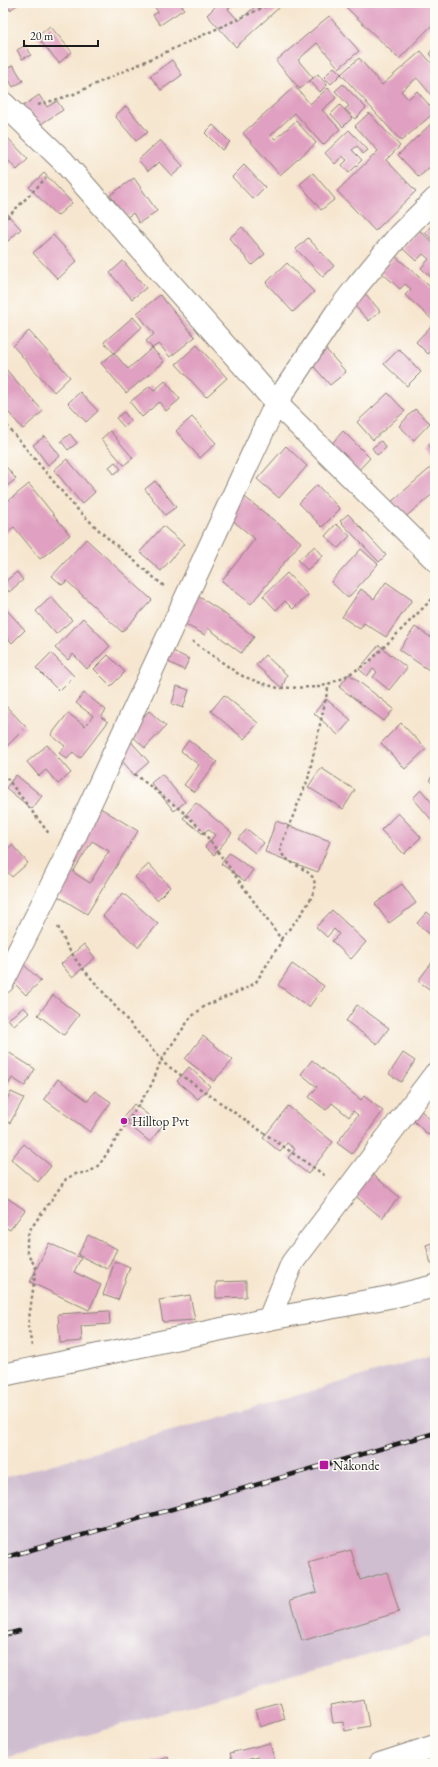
<svg xmlns="http://www.w3.org/2000/svg" width="438" height="1767" font-family="'EB Garamond',serif">
	<style>
		.industrial { fill: #cfbdd0 }
		.building { fill: #e0a0c1; fill-rule: evenodd }
		.lines { fill: none; stroke-linecap: round; stroke-linejoin: round }
		.minor-casing { stroke: #898176; stroke-width: 24 }
		.path { stroke: #898176; stroke-width: 2.5; stroke-dasharray: 3 3; stroke-linecap: butt }
		.minor { stroke: #fff; stroke-width: 22 }
		.rail-casing { stroke: #1c1c1c; stroke-width: 4.5 }
		.rail { stroke: #fdfcf7; stroke-width: 3; stroke-dasharray: 9; stroke-linecap: butt }
		.poi-dot { fill: #b5179e; stroke: #fdfcf7; stroke-width: 1.5 }
		.labels { text-anchor: middle; stroke-width: 3; stroke-linejoin: round; paint-order: stroke }
		.poi-label { font-size: 13px; fill: #1c1c1c; stroke: #fdfcf7; text-anchor: start }
	</style>
	<rect width="100%" height="100%" fill="#fdfcf7"/>
	<filter id="ink" filterUnits="userSpaceOnUse"><feTurbulence type="fractalNoise" baseFrequency=".025" numOctaves="2"/><feDisplacementMap in="SourceGraphic" scale="8" xChannelSelector="R" yChannelSelector="G"/><feConvolveMatrix kernelMatrix="1 2 1 2 8 2 1 2 1" color-interpolation-filters="sRGB"/></filter>
	<filter id="wash" filterUnits="userSpaceOnUse"><feTurbulence type="fractalNoise" baseFrequency=".012" numOctaves="4" result="noise"/><feDisplacementMap in="SourceGraphic" scale="16" xChannelSelector="R" yChannelSelector="G"/><feGaussianBlur stdDeviation="0.9" result="paint"/><feColorMatrix in="noise" values="0 0 0 0 0 0 0 0 0 0 0 0 0 0 0 0 0 1.4 0 .05"/><feComposite in="paint" operator="in"/></filter>
	<g filter="url(#wash)">
		<rect width="100%" height="100%" fill="#f6e6cf"/>
		<path class="industrial" d="M 435,1354 L 435,1635 L 3,1759 L 3,1478 L 268,1404 Z"/>
		<g id="blocks">
			<path class="building" d="M 5,3 L 20,3 L 10,10 Z
				M 152,3 L 180,3 L 184,9 L 160,25 L 153,15 L 158,12 Z
				M 219,3 L 236,3 L 228,9 L 239,21 L 259,3 L 284,3 L 236,47 L 207,15 Z
				M 348,3 L 435,3 L 435,22 L 399,59 L 345,6 Z
				M 329,16 L 359,51 L 339,68 L 317,43 L 298,60 L 313,78 L 300,89 L 276,61 Z
				M 50,26 L 72,52 L 59,63 L 37,37 Z
				M 26,45 L 31,55 L 22,59 L 17,50 Z
				M 435,46 L 435,59 L 429,54 Z
				M 421,51 L 435,67 L 435,96 L 433,97 L 417,78 L 401,91 L 408,99 L 417,91 L 435,112 L 401,141 L 341,74 L 331,84 L 324,77 L 334,67 L 341,74 L 359,58 L 382,85 Z
				M 172,60 L 182,75 L 161,90 L 150,76 Z
				M 13,65 L 23,81 L 13,87 L 4,71 Z
				M 318,74 L 327,85 L 320,92 L 310,81 Z
				M 343,84 L 366,108 L 355,119 L 345,109 L 349,106 L 335,91 Z
				M 295,86 L 310,104 L 328,88 L 336,98 L 322,110 L 340,129 L 323,145 L 295,113 L 271,135 L 275,139 L 296,121 L 316,143 L 280,175 L 243,133 Z
				M 39,95 L 47,107 L 57,101 L 63,110 L 36,127 L 23,106 Z
				M 340,105 L 352,118 L 343,127 L 331,114 Z
				M 126,106 L 148,132 L 136,141 L 115,116 Z
				M 369,113 L 400,146 L 386,160 L 416,191 L 375,231 L 337,191 L 378,151 L 355,126 Z
				M 435,120 L 435,162 L 419,177 L 398,155 Z
				M 213,125 L 230,142 L 222,150 L 205,133 Z
				M 349,130 L 368,150 L 363,154 L 357,146 L 352,150 L 362,160 L 349,173 L 342,165 L 347,160 L 342,156 L 335,164 L 325,153 Z
				M 3,133 L 28,159 L 17,170 L 3,155 Z
				M 160,140 L 183,166 L 172,176 L 159,162 L 148,171 L 138,160 Z
				M 244,165 L 265,187 L 253,199 L 232,177 Z
				M 44,173 L 72,203 L 57,216 L 29,187 Z
				M 313,173 L 335,199 L 321,210 L 300,184 Z
				M 134,178 L 157,211 L 139,223 L 133,213 L 126,218 L 110,195 Z
				M 5,212 L 21,229 L 8,241 L 3,236 L 3,213 Z
				M 435,221 L 435,242 L 425,233 Z
				M 242,227 L 265,254 L 252,265 L 229,238 Z
				M 419,230 L 435,245 L 435,281 L 421,268 L 429,259 L 423,254 L 416,261 L 402,248 Z
				M 53,235 L 77,261 L 58,279 L 33,253 Z
				M 308,238 L 334,266 L 323,277 L 296,249 Z
				M 395,256 L 435,291 L 435,322 L 405,295 L 411,289 L 405,284 L 400,289 L 381,272 Z
				M 123,261 L 146,288 L 132,299 L 110,273 Z
				M 287,263 L 314,292 L 293,312 L 266,283 Z
				M 364,292 L 380,311 L 369,321 L 352,303 Z
				M 160,295 L 195,337 L 170,357 L 159,344 L 152,348 L 146,341 L 154,334 L 137,313 Z
				M 133,317 L 142,327 L 114,353 L 104,342 Z
				M 432,325 L 435,328 L 435,346 L 428,354 L 416,342 Z
				M 29,331 L 70,377 L 54,392 L 13,346 Z
				M 316,338 L 346,372 L 330,385 L 301,352 Z
				M 197,345 L 227,378 L 206,397 L 176,364 Z
				M 152,348 L 164,362 L 126,393 L 101,363 L 114,353 L 128,369 Z
				M 399,349 L 421,372 L 407,386 L 384,364 Z
				M 3,366 L 43,411 L 23,429 L 3,406 Z
				M 165,381 L 180,399 L 166,411 L 159,402 L 142,417 L 130,402 L 150,386 L 154,391 Z
				M 80,392 L 98,411 L 86,422 L 68,403 Z
				M 388,393 L 405,411 L 373,440 L 357,422 Z
				M 415,409 L 430,423 L 414,440 L 399,426 Z
				M 124,412 L 131,421 L 124,427 L 116,418 Z
				M 192,417 L 216,443 L 200,458 L 176,431 Z
				M 110,431 L 133,458 L 124,465 L 101,439 Z
				M 343,431 L 370,458 L 355,474 L 328,448 Z
				M 70,434 L 77,443 L 68,450 L 61,441 Z
				M 45,436 L 60,456 L 48,465 L 33,445 Z
				M 435,438 L 435,453 L 428,444 Z
				M 381,441 L 386,448 L 377,455 L 372,448 Z
				M 286,446 L 307,466 L 279,498 L 257,479 Z
				M 67,459 L 95,492 L 82,504 L 54,470 Z
				M 115,462 L 121,469 L 114,474 L 109,467 Z
				M 3,463 L 16,479 L 3,489 Z
				M 435,464 L 435,492 L 403,519 L 390,503 Z
				M 155,481 L 176,507 L 165,515 L 145,489 Z
				M 29,484 L 70,535 L 40,559 L 14,527 L 3,536 L 3,505 Z
				M 317,485 L 340,509 L 322,527 L 299,503 Z
				M 241,494 L 301,542 L 251,604 L 222,581 L 255,539 L 225,514 Z
				M 348,514 L 386,555 L 379,562 L 340,521 Z
				M 336,524 L 350,536 L 338,548 L 325,536 Z
				M 163,526 L 184,544 L 161,571 L 140,552 Z
				M 86,539 L 152,600 L 122,632 L 67,581 L 62,585 L 52,576 Z
				M 315,546 L 323,556 L 307,570 L 298,560 Z
				M 361,549 L 378,564 L 348,598 L 331,582 Z
				M 17,572 L 23,580 L 9,592 L 5,585 L 7,580 Z
				M 287,573 L 308,595 L 293,609 L 285,601 L 276,610 L 263,596 Z
				M 386,582 L 412,600 L 386,637 L 364,623 L 360,629 L 342,617 L 361,589 L 374,599 Z
				M 190,591 L 221,611 L 254,637 L 241,653 L 208,628 L 205,635 L 175,619 Z
				M 51,597 L 72,620 L 56,634 L 36,611 Z
				M 3,606 L 25,630 L 12,643 L 3,633 Z
				M 83,618 L 110,646 L 87,669 L 73,654 L 68,660 L 55,648 Z
				M 415,627 L 435,640 L 435,661 L 429,670 L 399,650 Z
				M 379,645 L 407,668 L 389,690 L 373,677 L 377,672 L 373,669 L 367,676 L 359,669 Z
				M 163,646 L 189,659 L 184,670 L 157,656 Z
				M 51,653 L 74,676 L 59,691 L 36,668 Z
				M 108,655 L 125,672 L 111,686 L 94,669 Z
				M 265,655 L 287,675 L 282,688 L 256,665 Z
				M 349,674 L 394,709 L 384,721 L 339,687 Z
				M 177,686 L 189,690 L 183,708 L 172,704 Z
				M 84,693 L 106,710 L 101,717 L 108,722 L 80,758 L 73,752 L 67,759 L 59,753 L 65,746 L 51,735 L 68,713 L 85,726 L 93,716 L 76,703 Z
				M 224,695 L 258,723 L 244,739 L 211,711 Z
				M 326,699 L 351,720 L 338,735 L 314,713 Z
				M 3,703 L 26,727 L 3,750 Z
				M 149,711 L 166,726 L 145,748 L 129,733 Z
				M 401,723 L 426,749 L 405,769 L 381,743 Z
				M 127,737 L 149,762 L 134,775 L 113,750 Z
				M 189,740 L 217,762 L 194,792 L 184,785 L 199,765 L 181,751 Z
				M 47,745 L 71,773 L 58,784 L 46,770 L 39,776 L 27,762 Z
				M 321,768 L 355,790 L 343,809 L 308,787 Z
				M 162,774 L 185,802 L 174,811 L 151,783 Z
				M 435,774 L 435,786 L 429,780 Z
				M 16,775 L 42,796 L 32,809 L 6,788 Z
				M 421,790 L 435,806 L 435,824 L 413,798 Z
				M 196,803 L 232,833 L 214,855 L 205,847 L 215,835 L 208,829 L 203,834 L 183,818 Z
				M 97,806 L 138,831 L 87,914 L 46,889 ZM 92,841 L 109,851 L 90,883 L 73,872 Z
				M 398,813 L 421,837 L 404,854 L 381,830 Z
				M 276,821 L 330,841 L 318,872 L 265,852 Z
				M 247,829 L 264,843 L 255,853 L 238,839 Z
				M 12,845 L 28,863 L 12,877 L 3,867 L 3,853 Z
				M 229,853 L 253,870 L 245,881 L 221,864 Z
				M 149,864 L 170,887 L 157,900 L 135,877 Z
				M 402,884 L 416,903 L 389,923 L 375,904 Z
				M 123,893 L 158,924 L 138,947 L 103,916 Z
				M 332,910 L 366,942 L 351,959 L 332,941 L 339,934 L 334,929 L 327,937 L 316,927 Z
				M 427,912 L 435,919 L 435,939 L 417,923 Z
				M 84,944 L 95,958 L 72,977 L 61,964 Z
				M 433,961 L 435,962 L 435,993 L 418,981 Z
				M 22,963 L 41,981 L 26,995 L 8,977 Z
				M 292,964 L 324,986 L 309,1007 L 278,985 Z
				M 53,995 L 79,1015 L 64,1035 L 38,1015 Z
				M 357,1005 L 389,1028 L 377,1044 L 346,1021 Z
				M 24,1007 L 29,1013 L 14,1026 L 8,1019 Z
				M 203,1036 L 233,1060 L 214,1081 L 185,1059 Z
				M 8,1052 L 35,1069 L 25,1086 L 12,1078 L 8,1085 L 3,1082 L 3,1071 L 5,1068 L 3,1067 L 3,1059 Z
				M 403,1053 L 415,1061 L 401,1082 L 389,1074 Z
				M 312,1060 L 361,1100 L 364,1096 L 383,1111 L 352,1154 L 337,1143 L 358,1115 L 353,1111 L 349,1117 L 332,1103 L 326,1110 L 309,1097 L 317,1087 L 301,1074 Z
				M 189,1067 L 210,1086 L 198,1099 L 177,1081 Z
				M 58,1079 L 88,1101 L 95,1091 L 111,1102 L 90,1132 L 44,1099 Z
				M 11,1092 L 24,1098 L 10,1123 L 3,1119 L 3,1106 Z
				M 413,1103 L 435,1124 L 435,1128 L 428,1135 L 405,1112 Z
				M 134,1104 L 162,1126 L 150,1142 L 122,1119 Z
				M 288,1106 L 333,1142 L 308,1174 L 288,1158 L 295,1149 L 287,1143 L 280,1152 L 263,1138 Z
				M 24,1144 L 51,1166 L 38,1182 L 11,1159 Z
				M 370,1172 L 399,1197 L 382,1218 L 352,1193 Z
				M 3,1195 L 25,1210 L 10,1230 L 3,1226 Z
				M 88,1235 L 117,1249 L 107,1269 L 78,1255 Z
				M 435,1242 L 435,1263 L 431,1264 L 426,1245 Z
				M 49,1243 L 81,1258 L 74,1272 L 101,1285 L 89,1310 L 30,1282 Z
				M 115,1261 L 130,1267 L 118,1300 L 103,1295 Z
				M 246,1281 L 246,1297 L 216,1298 L 216,1282 Z
				M 190,1295 L 195,1320 L 163,1322 L 159,1300 Z
				M 109,1311 L 110,1324 L 81,1326 L 82,1341 L 60,1343 L 58,1314 Z
				M 351,1550 L 360,1580 L 387,1572 L 399,1612 L 302,1641 L 290,1600 L 317,1592 L 308,1562 Z
				M 364,1699 L 369,1726 L 345,1731 L 344,1722 L 333,1723 L 330,1705 Z
				M 280,1702 L 285,1719 L 260,1727 L 255,1709 Z
				M 270,1743 L 275,1762 L 259,1764 L 257,1757 L 233,1764 L 230,1753 Z
				M 168,1757 L 170,1764 L 148,1764 Z"/>
		</g>
	</g>
	<g filter="url(#ink)">
		<use href="#blocks" fill-opacity="0" stroke="#898176" stroke-width="1"/>
		<g class="lines">
			<defs>
				<path id="minor" d="M 3,103 L 63,161 L 276,403 L 435,560
					M 3,982 L 66,856 L 276,403 L 336,313 L 357,286 L 400,234 L 435,199
					M 269,1319 L 292,1263 L 435,1074
					M 3,1375 L 269,1319 L 395,1296 L 435,1286
					M 380,1764 L 435,1746"/>
			</defs>
			<use href="#minor" class="minor-casing"/>
			<path class="path" d="M 38,105 L 74,94 L 273,3
				M 3,222 L 46,178
				M 3,421 L 74,506 L 103,534 L 165,587
				M 192,641 L 240,675 L 258,682 L 278,688 L 320,687 L 341,679 L 368,663 L 435,596
				M 3,773 L 50,835
				M 58,927 L 67,946 L 78,963 L 165,1064 L 327,1177
				M 281,939 C 291,926 322,894 313,878 C 310,872 297,866 291,862 C 285,858 281,855 280,848 L 308,779 L 329,684
				M 32,1346 L 28,1326 L 36,1268 L 27,1252 L 27,1240 L 29,1231 L 66,1179 L 75,1174 L 90,1172 L 100,1164 L 152,1084 L 161,1060 L 191,1017 L 205,1006 L 249,987 L 256,982 L 281,942 L 281,939 L 203,831 L 182,811 L 132,772"/>
			<use href="#minor" class="minor"/>
			<defs>
				<path id="rail" d="M 3,1558 L 435,1433
					M 3,1635 L 19,1631"/>
			</defs>
			<use href="#rail" class="rail-casing"/>
			<use href="#rail" class="rail"/>
		</g>
	</g>
	<g class="poi-dot">
		<circle cx="124" cy="1121" r="4"/>
		<rect x="319" y="1460" width="10" height="10" rx="2"/>
	</g>
	<g class="labels">
		<g class="poi-label">
			<text x="132" y="1126">Hilltop Pvt</text>
			<text x="333" y="1470">Nakonde</text>
		</g>
	</g>
	<rect width="438" height="1767" fill="none" stroke="#fdfcf7" stroke-width="16"/>
	<path d="M24 40v6h74v-6" fill="none" stroke="#1c1c1c" stroke-width="2"/>
	<text x="30" y="40" font-size="12" fill="#1c1c1c" stroke="#fdfcf7" stroke-width="3" paint-order="stroke">20 m</text>
</svg>
